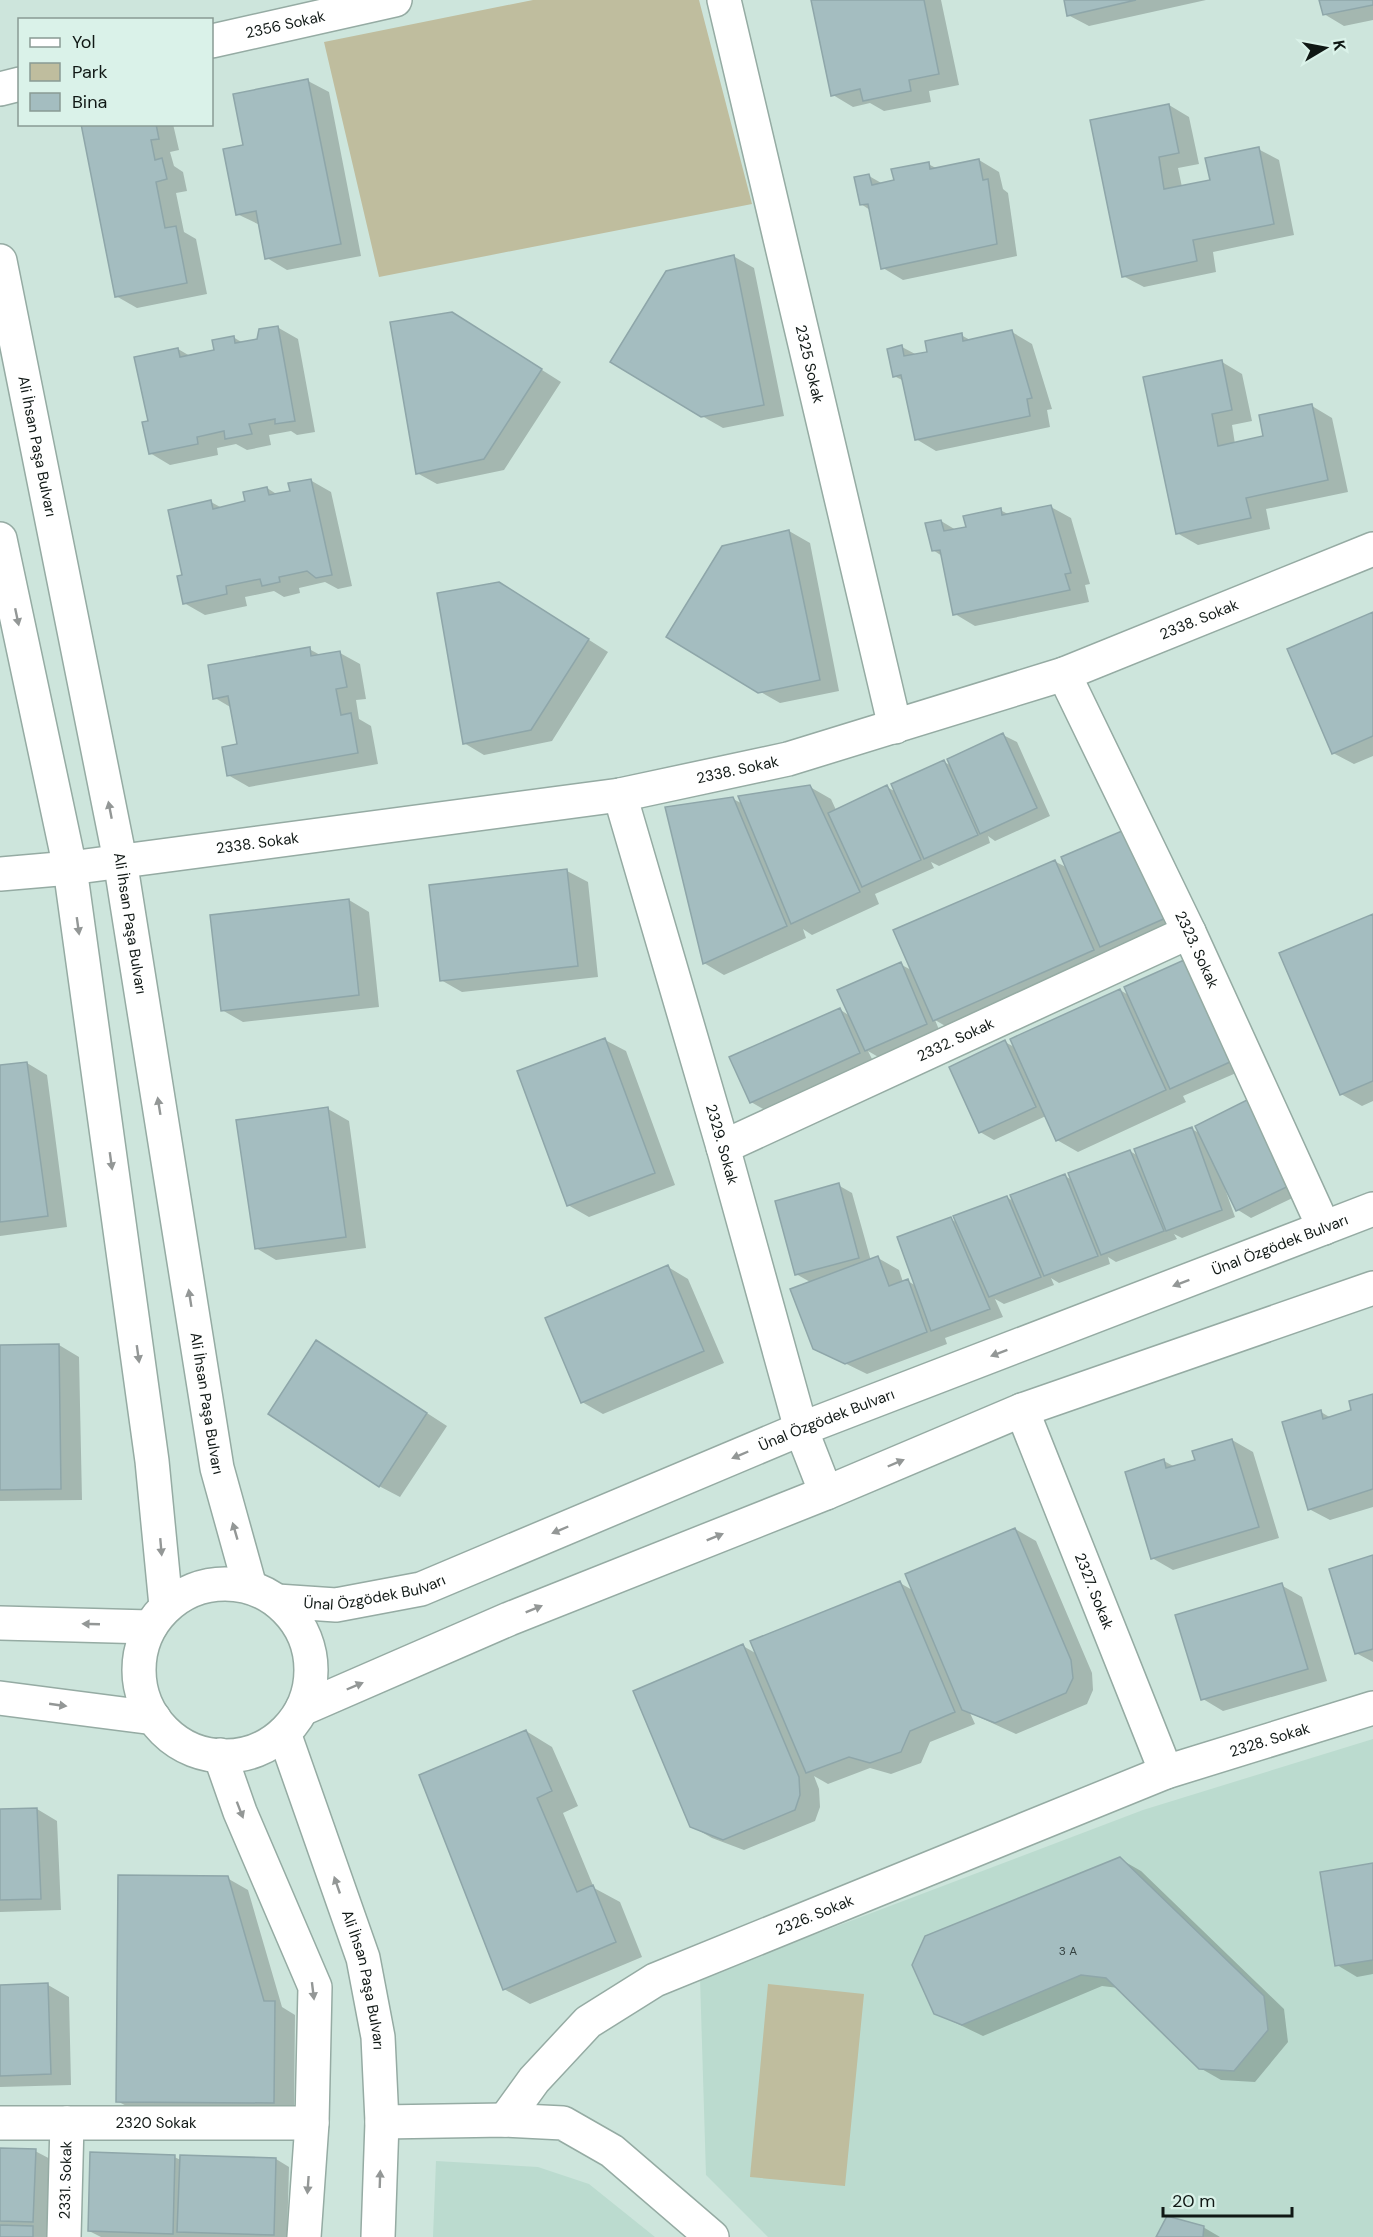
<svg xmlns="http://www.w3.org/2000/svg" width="1373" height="2237" font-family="'DM Sans',sans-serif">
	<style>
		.built { fill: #bbdbcf }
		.green { fill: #bfbd9e }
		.shadow { fill: #0003 }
		.building { fill: #a4bdc0; stroke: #8ea6a9; stroke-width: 1.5 }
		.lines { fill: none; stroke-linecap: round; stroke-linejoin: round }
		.minor-casing { stroke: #95aba3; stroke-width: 36 }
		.tertiary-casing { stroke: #95aba3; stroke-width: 36 }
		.secondary-casing { stroke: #95aba3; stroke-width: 36 }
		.minor { stroke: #fff; stroke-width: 33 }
		.tertiary { stroke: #fff; stroke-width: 33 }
		.secondary { stroke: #fff; stroke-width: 33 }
		.oneway { fill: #939796 }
		.labels { text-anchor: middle; stroke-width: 4.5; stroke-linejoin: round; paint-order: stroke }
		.number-label { font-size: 12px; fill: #354140 }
		.street-label { font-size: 15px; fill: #101815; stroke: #daf2e9 }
	</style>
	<rect width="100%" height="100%" fill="#cde5dc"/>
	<path class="built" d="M 1373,1739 L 1373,2237 L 768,2237 L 706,2175 L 700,1978 L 1143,1810 Z
		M 436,2161 L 538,2167 L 589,2184 L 655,2237 L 433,2237 Z"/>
	<path class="green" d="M 533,0 L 699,0 L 752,204 L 379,277 L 324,42 Z
		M 768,1984 L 864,1994 L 845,2186 L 750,2177 Z"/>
	<path class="shadow" d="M 813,0 L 941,0 L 959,85 L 929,91 L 931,102 L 884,111 L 870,103 L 853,107 L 833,95 Z
		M 1065,0 L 1206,0 L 1089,26 L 1068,15 Z
		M 1321,0 L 1373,0 L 1373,20 L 1344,26 L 1324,14 Z
		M 308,81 L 329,92 L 361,256 L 287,270 L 267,258 L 260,225 L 237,214 L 245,146 Z
		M 1169,105 L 1189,117 L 1199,164 L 1178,168 L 1182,187 L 1212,181 L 1258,149 L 1279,160 L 1294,235 L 1213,252 L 1216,272 L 1144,287 L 1123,276 Z
		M 83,124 L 173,124 L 179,150 L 170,152 L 174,166 L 183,172 L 187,191 L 176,193 L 184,232 L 196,239 L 207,294 L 137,308 L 116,296 Z
		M 979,160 L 999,172 L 1003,189 L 1008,193 L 1017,256 L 903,280 L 883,268 L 870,210 L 861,204 L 869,176 L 883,184 L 896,181 L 928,164 L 938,169 Z
		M 733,256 L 754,268 L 784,416 L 723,428 L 702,416 Z
		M 452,313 L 561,382 L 504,470 L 437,484 L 417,473 Z
		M 277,327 L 298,339 L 315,432 L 297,435 L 291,431 L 269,435 L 271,445 L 247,450 L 236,444 L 217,448 L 218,455 L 170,465 L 150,453 L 150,422 L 178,349 L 190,356 L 215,351 L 233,337 L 243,343 L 258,340 Z
		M 1012,332 L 1032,344 L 1052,409 L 1047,410 L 1050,427 L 936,451 L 916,439 L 904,381 L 894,376 L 902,347 L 917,355 L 929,353 L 961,335 L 972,341 Z
		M 1222,362 L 1242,374 L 1252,421 L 1232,425 L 1235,444 L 1265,438 L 1312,406 L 1332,418 L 1348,492 L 1266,509 L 1270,529 L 1198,545 L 1177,533 Z
		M 310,480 L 331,492 L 352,586 L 338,589 L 325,582 L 299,588 L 300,593 L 284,597 L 274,591 L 245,597 L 247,606 L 205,615 L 184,603 L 184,576 L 211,502 L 222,508 L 246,503 L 267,488 L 278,495 L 292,492 Z
		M 1051,507 L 1071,518 L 1090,584 L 1085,585 L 1089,602 L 975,626 L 955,614 L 942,556 L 933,550 L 941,521 L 956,530 L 968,528 L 1000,510 L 1010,515 Z
		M 789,531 L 810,543 L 839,691 L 780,703 L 759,691 Z
		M 520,596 L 608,652 L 552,741 L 484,755 L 464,743 Z
		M 1373,614 L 1373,756 L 1354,764 L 1333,753 Z
		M 309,649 L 322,656 L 340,653 L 360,664 L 366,699 L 356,700 L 359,719 L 371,726 L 378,764 L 249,787 L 228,775 L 238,745 L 232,708 L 215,698 Z
		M 1003,735 L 1017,742 L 1050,816 L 995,841 L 988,836 L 990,843 L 939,866 L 931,862 L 934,868 L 875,894 L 879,904 L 812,935 L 803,929 L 806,938 L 724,975 L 704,963 L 733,799 L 743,804 L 810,787 L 831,799 L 836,810 L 887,787 L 896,792 L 944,762 L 952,766 Z
		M 1054,861 L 1181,925 L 1115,954 L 1109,950 L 1114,962 L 954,1031 L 935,1020 L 940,1032 L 880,1058 L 868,1051 L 873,1061 L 765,1110 L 751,1102 L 839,1009 L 850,1016 L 900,964 L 913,971 Z
		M 567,871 L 588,882 L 598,977 L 462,992 L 441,980 Z
		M 349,900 L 369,912 L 379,1007 L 243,1022 L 222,1010 Z
		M 1373,915 L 1373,1101 L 1362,1106 L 1341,1094 Z
		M 1184,962 L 1243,1070 L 1183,1096 L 1186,1102 L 1078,1152 L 1057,1140 L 1046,1116 L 994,1140 L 980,1132 L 1005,1042 L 1016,1048 L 1120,990 L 1130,996 Z
		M 605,1040 L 626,1051 L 675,1185 L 589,1217 L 568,1205 Z
		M 27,1063 L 47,1075 L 67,1227 L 0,1236 L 0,1067 Z
		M 328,1109 L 349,1121 L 366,1248 L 276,1260 L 256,1248 Z
		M 1192,1129 L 1303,1193 L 1251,1218 L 1238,1210 L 1227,1188 L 1225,1189 L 1235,1217 L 1182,1238 L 1174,1234 L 1177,1239 L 1116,1262 L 1108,1257 L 1110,1264 L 1059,1283 L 1051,1278 L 1054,1285 L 1004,1304 L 995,1299 L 1003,1317 L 945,1338 L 947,1344 L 867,1374 L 814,1348 L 812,1283 L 796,1274 L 838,1185 L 852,1193 L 871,1261 L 878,1258 L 899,1270 L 903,1282 L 908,1281 L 916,1286 L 950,1219 L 958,1223 L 1007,1197 L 1014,1202 L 1065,1176 L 1072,1180 L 1130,1151 L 1138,1156 Z
		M 668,1267 L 688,1279 L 724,1363 L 603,1414 L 582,1402 Z
		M 317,1342 L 447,1426 L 400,1497 L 379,1486 Z
		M 59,1345 L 79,1357 L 82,1500 L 0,1501 L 0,1347 Z
		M 1373,1395 L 1373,1507 L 1330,1520 L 1309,1509 L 1321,1412 L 1331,1418 L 1353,1411 Z
		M 1232,1440 L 1253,1452 L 1279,1538 L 1173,1570 L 1152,1558 L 1164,1461 L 1175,1467 L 1196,1461 Z
		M 1015,1529 L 1036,1541 L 1092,1673 L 1093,1690 L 1087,1704 L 1016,1734 L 970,1713 L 975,1724 L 930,1742 L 921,1763 L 891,1774 L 870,1768 L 828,1784 L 814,1776 L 819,1789 L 820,1807 L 815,1821 L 744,1850 L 712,1838 L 691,1826 L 743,1646 L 757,1654 L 900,1583 L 914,1591 Z
		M 1373,1557 L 1373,1662 L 1356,1653 Z
		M 1281,1585 L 1302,1597 L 1327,1681 L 1223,1711 L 1203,1699 Z
		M 526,1731 L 552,1747 L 578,1806 L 563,1813 L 594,1888 L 620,1902 L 642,1957 L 530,2004 L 504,1989 Z
		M 37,1809 L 57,1821 L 61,1910 L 0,1912 L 0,1811 Z
		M 1120,1859 L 1141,1871 L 1284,2009 L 1288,2042 L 1255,2082 L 1221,2080 L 1200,2068 L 1119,1988 L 1102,1986 L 983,2036 L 935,2013 Z
		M 1373,1865 L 1373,1974 L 1357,1977 L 1337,1965 Z
		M 227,1878 L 248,1890 L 282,2007 L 295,2015 L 294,2114 L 138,2112 L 117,2101 Z
		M 48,1985 L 69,1997 L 71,2085 L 0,2087 L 0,1987 Z
		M 0,2149 L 35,2151 L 56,2162 L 53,2233 L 47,2233 L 46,2237 L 0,2237 Z
		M 174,2157 L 181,2160 L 276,2159 L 289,2167 L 287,2237 L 101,2237 L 89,2231 Z
		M 1203,2227 L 1220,2237 L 1158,2237 Z"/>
	<path class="building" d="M 811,0 L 924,0 L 939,74 L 909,80 L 911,91 L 863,101 L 860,89 L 831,96 Z
		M 1064,0 L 1136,0 L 1067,16 Z
		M 1319,0 L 1373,0 L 1373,5 L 1323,15 Z
		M 308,79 L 341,244 L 265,259 L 256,211 L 236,215 L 223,149 L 243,145 L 233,94 Z
		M 1169,104 L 1179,153 L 1159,157 L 1164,189 L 1210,180 L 1205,158 L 1259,147 L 1274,224 L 1193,240 L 1197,261 L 1122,277 L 1090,120 Z
		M 81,124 L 156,124 L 159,139 L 151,140 L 155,160 L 162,158 L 167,179 L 156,182 L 165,228 L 176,226 L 187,283 L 115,297 Z
		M 979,159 L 983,180 L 988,179 L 997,244 L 881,269 L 868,204 L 860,205 L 854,177 L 869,174 L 872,185 L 894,180 L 891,169 L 929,162 L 930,169 Z
		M 734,255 L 764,405 L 701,417 L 610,362 L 666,271 Z
		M 452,312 L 542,369 L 484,459 L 416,474 L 390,322 Z
		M 278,326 L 295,421 L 275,424 L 275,419 L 249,424 L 252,434 L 225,439 L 224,431 L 197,437 L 198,444 L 149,454 L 142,422 L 148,421 L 134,357 L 178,348 L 180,357 L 214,350 L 212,340 L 234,336 L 235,343 L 257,339 L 259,329 Z
		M 1012,330 L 1032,398 L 1027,399 L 1030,416 L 915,440 L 901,375 L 893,377 L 887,349 L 902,345 L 904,356 L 927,352 L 925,341 L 962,333 L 963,341 Z
		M 1222,360 L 1232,410 L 1212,414 L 1218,446 L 1263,436 L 1259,415 L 1312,404 L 1328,480 L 1246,498 L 1251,518 L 1176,534 L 1143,377 Z
		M 311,479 L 332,575 L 316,578 L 307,571 L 279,577 L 280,582 L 262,586 L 260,579 L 226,586 L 227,594 L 183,604 L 177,576 L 182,575 L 168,510 L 211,500 L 213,509 L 245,501 L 243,492 L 267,487 L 269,495 L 290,491 L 288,483 Z
		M 1051,505 L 1071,573 L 1065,574 L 1070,590 L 953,615 L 940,550 L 932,551 L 925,523 L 941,520 L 944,531 L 966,527 L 963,516 L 1001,508 L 1002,515 Z
		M 789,530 L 820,680 L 758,693 L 666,637 L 722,546 Z
		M 499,582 L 589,639 L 531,730 L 463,744 L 437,593 Z
		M 1373,612 L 1373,736 L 1332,754 L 1287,649 Z
		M 310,647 L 311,656 L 340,651 L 347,687 L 336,689 L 341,715 L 351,713 L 358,753 L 227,776 L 222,747 L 237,744 L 228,696 L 213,699 L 208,665 Z
		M 1003,733 L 1037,808 L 980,834 L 947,759 Z
		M 944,760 L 978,835 L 924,859 L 891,784 Z
		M 810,785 L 860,892 L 791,924 L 738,796 Z
		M 887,785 L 921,860 L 862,887 L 828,813 Z
		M 733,797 L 787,926 L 703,964 L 665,807 Z
		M 1129,828 L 1168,917 L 1100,947 L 1061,857 Z
		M 1055,860 L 1094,950 L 933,1021 L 893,930 Z
		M 567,869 L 578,966 L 440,981 L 429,885 Z
		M 349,899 L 359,995 L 221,1011 L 210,915 Z
		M 1373,914 L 1373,1081 L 1340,1095 L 1279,953 Z
		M 1184,960 L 1230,1062 L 1170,1089 L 1124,987 Z
		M 901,962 L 927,1024 L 865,1051 L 837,990 Z
		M 1120,989 L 1166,1090 L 1056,1141 L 1010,1039 Z
		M 840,1008 L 860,1053 L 750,1103 L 729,1057 Z
		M 605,1038 L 655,1173 L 567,1206 L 517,1071 Z
		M 1005,1040 L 1036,1107 L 979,1133 L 949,1067 Z
		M 27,1062 L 48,1216 L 0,1222 L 0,1065 Z
		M 1249,1099 L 1291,1185 L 1236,1211 L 1195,1126 Z
		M 328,1107 L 346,1237 L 255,1249 L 236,1120 Z
		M 1192,1127 L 1222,1210 L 1166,1231 L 1134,1149 Z
		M 1130,1150 L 1164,1231 L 1101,1255 L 1068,1173 Z
		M 1065,1174 L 1098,1256 L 1044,1276 L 1010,1195 Z
		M 839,1183 L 859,1258 L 795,1275 L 775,1201 Z
		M 1007,1196 L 1041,1277 L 989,1297 L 953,1216 Z
		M 951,1217 L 990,1309 L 931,1331 L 897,1237 Z
		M 878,1256 L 889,1286 L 908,1279 L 927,1332 L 845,1364 L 813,1349 L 790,1289 Z
		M 668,1265 L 704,1351 L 581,1403 L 545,1318 Z
		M 316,1340 L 427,1413 L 379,1487 L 268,1414 Z
		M 59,1344 L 61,1489 L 0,1490 L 0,1345 Z
		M 1373,1394 L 1373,1489 L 1308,1510 L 1282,1422 L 1321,1410 L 1323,1419 L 1351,1410 L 1349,1401 Z
		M 1232,1439 L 1259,1527 L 1151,1559 L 1125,1472 L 1164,1459 L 1166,1468 L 1195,1460 L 1192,1451 Z
		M 1015,1528 L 1071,1660 L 1073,1678 L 1066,1693 L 995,1723 L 962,1710 L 905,1574 Z
		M 1373,1555 L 1373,1649 L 1355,1654 L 1329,1569 Z
		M 900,1581 L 955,1712 L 910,1731 L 901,1752 L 870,1763 L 849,1757 L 806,1773 L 750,1641 Z
		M 1282,1583 L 1308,1669 L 1201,1700 L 1175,1615 Z
		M 743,1644 L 799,1777 L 800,1795 L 795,1810 L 723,1840 L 690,1827 L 633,1691 Z
		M 526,1730 L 552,1791 L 537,1798 L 577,1892 L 593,1885 L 616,1942 L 503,1990 L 419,1775 Z
		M 37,1808 L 41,1899 L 0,1900 L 0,1809 Z
		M 1120,1857 L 1264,1996 L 1268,2030 L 1234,2071 L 1199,2069 L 1106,1978 L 1081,1975 L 962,2025 L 934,2014 L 912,1965 L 925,1936 Z
		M 1373,1863 L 1373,1960 L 1335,1966 L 1320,1872 Z
		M 118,1875 L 228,1876 L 264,2001 L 275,2001 L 274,2103 L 116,2102 Z
		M 48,1983 L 51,2074 L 0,2076 L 0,1985 Z
		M 0,2148 L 36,2149 L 33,2222 L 0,2221 Z
		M 90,2152 L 175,2155 L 173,2234 L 88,2231 Z
		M 180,2155 L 276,2158 L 274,2235 L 177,2232 Z
		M 1167,2216 L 1204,2226 L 1203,2237 L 1156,2237 Z
		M 0,2225 L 33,2226 L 33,2237 L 0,2237 Z"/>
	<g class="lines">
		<defs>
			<g id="minor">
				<path id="s1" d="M 212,41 L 395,0"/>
				<path d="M 0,89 L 20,84"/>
				<path id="s2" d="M 1064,674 L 1189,932 L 1324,1228"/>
				<path id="s3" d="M 620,795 L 723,1147 L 801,1429 L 826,1493"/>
				<path d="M 0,874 L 70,868"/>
				<path id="s4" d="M 723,1147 L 1189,932"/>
				<path id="s5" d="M 1022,1410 L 1166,1772"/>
				<path id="s6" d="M 505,2120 L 534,2080 L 588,2022 L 655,1980 L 1166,1772 L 1373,1708"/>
				<path d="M 382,2122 L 505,2120 L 563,2123 L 612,2151 L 712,2237"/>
				<path id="s7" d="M 0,2123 L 312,2123"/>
				<path id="s8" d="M 64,2237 L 67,2123"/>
			</g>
			<g id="tertiary">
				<path id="s9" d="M 724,0 L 895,727"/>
				<path id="s10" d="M 70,868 L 620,795 L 788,759 L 1064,674 L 1373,549"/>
			</g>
			<g id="secondary">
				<path id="s11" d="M 0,261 L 120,860 L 217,1468 L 250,1587"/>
				<path d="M 0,539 L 70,868 L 152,1461 L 166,1606"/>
				<circle cx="225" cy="1670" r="86"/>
				<path id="s12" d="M 277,1601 L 336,1605 L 421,1589 L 801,1429 L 1373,1209"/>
				<path d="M 0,1623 L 150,1627"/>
				<path d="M 0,1698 L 154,1718"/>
				<path d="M 302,1709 L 509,1619 L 826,1493 L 1022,1410 L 1373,1288"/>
				<path id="s13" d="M 284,1733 L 363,1958 L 378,2037 L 382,2122 L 378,2237"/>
				<path d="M 220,1755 L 240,1812 L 315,1987 L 312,2123 L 304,2237"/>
			</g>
		</defs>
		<use href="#minor" class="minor-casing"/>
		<use href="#tertiary" class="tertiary-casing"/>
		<use href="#secondary" class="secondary-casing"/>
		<use href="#minor" class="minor"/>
		<use href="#tertiary" class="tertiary"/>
		<use href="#secondary" class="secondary"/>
	</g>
	<defs><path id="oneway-solid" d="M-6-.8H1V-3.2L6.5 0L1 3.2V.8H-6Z" transform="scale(1.5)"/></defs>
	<g class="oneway">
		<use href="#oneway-solid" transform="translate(17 617) rotate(78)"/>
		<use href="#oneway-solid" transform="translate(110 810) rotate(-101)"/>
		<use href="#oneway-solid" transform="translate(78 926) rotate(82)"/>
		<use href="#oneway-solid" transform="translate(159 1106) rotate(-99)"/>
		<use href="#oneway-solid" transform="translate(111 1161) rotate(82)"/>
		<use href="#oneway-solid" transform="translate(1181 1283) rotate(159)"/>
		<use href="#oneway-solid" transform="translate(190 1298) rotate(-99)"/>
		<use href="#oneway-solid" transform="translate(999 1353) rotate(159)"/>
		<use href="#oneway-solid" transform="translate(138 1354) rotate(82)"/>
		<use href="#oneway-solid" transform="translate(740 1455) rotate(157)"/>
		<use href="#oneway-solid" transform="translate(896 1463) rotate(-23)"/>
		<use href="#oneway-solid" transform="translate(560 1530) rotate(157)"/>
		<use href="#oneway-solid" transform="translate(235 1531) rotate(-106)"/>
		<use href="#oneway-solid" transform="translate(715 1537) rotate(-22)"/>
		<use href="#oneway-solid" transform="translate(161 1547) rotate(85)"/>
		<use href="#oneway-solid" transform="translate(534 1609) rotate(-22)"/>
		<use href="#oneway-solid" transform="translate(91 1624) rotate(-178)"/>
		<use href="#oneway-solid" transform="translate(355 1686) rotate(-23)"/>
		<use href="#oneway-solid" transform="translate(58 1705) rotate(8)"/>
		<use href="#oneway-solid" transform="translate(240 1810) rotate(69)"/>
		<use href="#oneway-solid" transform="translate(337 1885) rotate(-109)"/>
		<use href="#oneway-solid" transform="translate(313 1991) rotate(83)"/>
		<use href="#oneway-solid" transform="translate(380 2179) rotate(-88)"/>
		<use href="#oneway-solid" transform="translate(308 2185) rotate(94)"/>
	</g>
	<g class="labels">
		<g class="number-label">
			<text x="1068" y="1955">3 A</text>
		</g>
		<g class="street-label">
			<text dy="5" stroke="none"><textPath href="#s1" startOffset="75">2356 Sokak</textPath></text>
			<text dy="5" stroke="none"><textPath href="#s9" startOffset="374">2325 Sokak</textPath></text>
			<text dy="5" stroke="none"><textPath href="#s11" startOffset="189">Ali İhsan Paşa Bulvarı</textPath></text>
			<text dy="5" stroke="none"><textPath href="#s10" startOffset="1161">2338. Sokak</textPath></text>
			<text dy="5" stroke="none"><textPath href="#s10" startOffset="675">2338. Sokak</textPath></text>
			<text dy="5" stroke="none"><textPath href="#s10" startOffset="189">2338. Sokak</textPath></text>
			<text dy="5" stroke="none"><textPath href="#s11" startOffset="675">Ali İhsan Paşa Bulvarı</textPath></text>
			<text dy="5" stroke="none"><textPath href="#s2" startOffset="306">2323. Sokak</textPath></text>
			<text dy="5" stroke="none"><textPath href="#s4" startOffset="256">2332. Sokak</textPath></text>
			<text dy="5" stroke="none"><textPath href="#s3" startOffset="364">2329. Sokak</textPath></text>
			<text dy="5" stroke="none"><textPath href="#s12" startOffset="1071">Ünal Özgödek Bulvarı</textPath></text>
			<text dy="5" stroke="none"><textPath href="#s11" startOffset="1161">Ali İhsan Paşa Bulvarı</textPath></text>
			<text dy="5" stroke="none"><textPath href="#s12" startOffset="585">Ünal Özgödek Bulvarı</textPath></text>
			<text dy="5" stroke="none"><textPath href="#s12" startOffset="99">Ünal Özgödek Bulvarı</textPath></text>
			<text dy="5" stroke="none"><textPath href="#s5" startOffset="195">2327. Sokak</textPath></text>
			<text dy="5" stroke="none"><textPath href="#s6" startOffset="868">2328. Sokak</textPath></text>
			<text dy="5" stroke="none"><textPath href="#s6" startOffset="380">2326. Sokak</textPath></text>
			<text dy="5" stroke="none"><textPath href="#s13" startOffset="260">Ali İhsan Paşa Bulvarı</textPath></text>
			<text dy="5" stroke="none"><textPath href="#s7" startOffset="156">2320 Sokak</textPath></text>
			<text dy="5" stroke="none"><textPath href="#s8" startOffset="57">2331. Sokak</textPath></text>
		</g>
	</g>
	<rect x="18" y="18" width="195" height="108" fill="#daf2e9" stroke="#899b94" stroke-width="1.5"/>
	<rect x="30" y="38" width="30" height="9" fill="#ffffff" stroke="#899b94" stroke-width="1.5"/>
	<text x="72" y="48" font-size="18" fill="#101815">Yol</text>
	<rect x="30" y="63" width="30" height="18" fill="#bfbd9e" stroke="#899b94" stroke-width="1.5"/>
	<text x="72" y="78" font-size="18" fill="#101815">Park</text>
	<rect x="30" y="93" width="30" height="18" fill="#a4bdc0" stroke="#899b94" stroke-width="1.5"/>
	<text x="72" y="108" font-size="18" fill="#101815">Bina</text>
	<g transform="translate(1325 48) rotate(80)" stroke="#daf2e9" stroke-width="4.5" paint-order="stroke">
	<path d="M0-4.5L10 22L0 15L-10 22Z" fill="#101815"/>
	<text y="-9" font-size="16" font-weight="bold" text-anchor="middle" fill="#101815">K</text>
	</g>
	<path d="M1163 2207v9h129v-9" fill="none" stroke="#101815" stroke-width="3"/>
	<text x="1172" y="2207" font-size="18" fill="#101815" stroke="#daf2e9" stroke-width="4.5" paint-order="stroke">20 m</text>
</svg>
